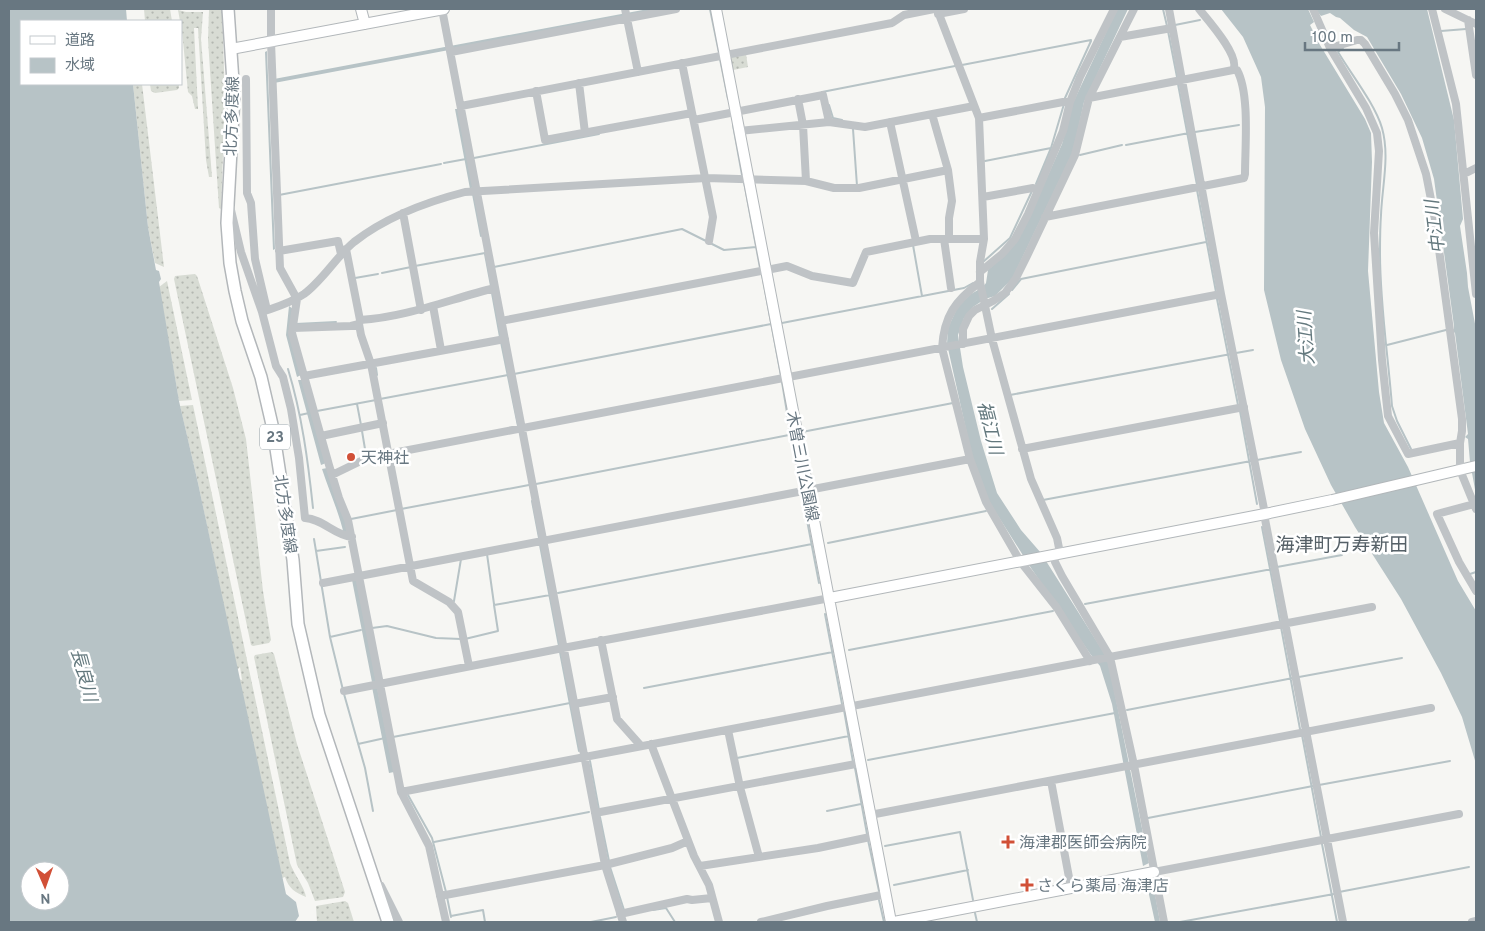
<svg xmlns="http://www.w3.org/2000/svg" width="1485" height="931" font-family="Overpass,'Noto Sans JP',sans-serif">
	<style>
		.grass { fill: url(#grass-dots) }
		.water { fill: #b7c3c6; fill-rule: evenodd }
		.lines { fill: none; stroke-linecap: round; stroke-linejoin: round }
		.stream { stroke: #b7c3c6; stroke-width: 2 }
		.secondary-casing { stroke: #b2b7ba; stroke-width: 12 }
		.primary-casing { stroke: #b3b7ba; stroke-width: 14 }
		.street { stroke: #bfc3c6; stroke-width: 8 }
		.secondary { stroke: #fff; stroke-width: 10 }
		.primary { stroke: #fff; stroke-width: 11 }
		.poi-dot { fill: #d15037; stroke: #fff; stroke-width: 2 }
		.labels { text-anchor: middle; stroke-width: 5; stroke-linejoin: round; paint-order: stroke }
		.shield { fill: #fff; stroke: #95a0a7; stroke-width: 1 }
		.shield-label { font-size: 15px; font-weight: bold; fill: #687781 }
		.street-label { font-size: 16px; fill: #687781; stroke: #fff }
		.poi-label { font-size: 16px; fill: #687781; stroke: #fff; text-anchor: start }
		.water-label { font-size: 18px; font-style: italic; fill: #63787d; stroke: #fff }
		.quarter-label { font-size: 19px; fill: #556067; stroke: #fff }
	</style>
	<defs>
		<pattern id="grass-dots" width="8" height="8" patternUnits="userSpaceOnUse" patternTransform="scale(1.25)"><rect width="8" height="8" fill="#d8dcd4"/><path d="M2 2h.1M6 6h.1" fill="none" stroke="#b3b7b1" stroke-width="1.8" stroke-linecap="round"/></pattern>
	</defs>
	<rect width="100%" height="100%" fill="#f6f6f3"/>
	<path class="grass" d="M 144,9 L 170,9 L 172,21 L 145,21 Z
		M 178,10 L 186,12 L 203,12 L 201,39 L 212,177 L 209,177 L 206,160 L 198,28 L 194,28 L 198,109 L 195,109 L 192,96 L 188,92 L 181,21 L 180,21 Z
		M 209,10 L 222,10 L 225,99 L 221,209 L 219,208 L 208,40 Z
		M 746,54 L 748,67 L 733,70 L 730,57 Z
		M 133,84 L 142,84 L 164,267 L 155,263 L 148,227 Z
		M 150,84 L 179,84 L 179,88 L 177,90 L 155,93 L 151,91 Z
		M 195,274 L 197,276 L 233,388 L 246,439 L 263,591 L 271,640 L 269,643 L 253,646 L 251,645 L 174,279 L 175,276 Z
		M 167,281 L 192,400 L 179,401 L 159,287 Z
		M 193,405 L 290,863 C 294,874 305,888 306,897 C 295,892 289,889 285,877 L 282,878 L 239,679 L 242,680 L 240,667 L 237,670 L 198,483 L 180,406 Z
		M 272,652 L 274,654 L 297,744 L 345,892 L 343,897 L 315,901 L 308,883 L 297,865 L 254,657 L 255,655 Z
		M 345,901 L 348,903 L 354,922 L 317,922 L 316,906 Z"/>
	<path class="water" d="M 9,9 L 126,9 L 127,21 L 21,21 L 21,84 L 133,84 L 148,227 L 156,270 L 159,271 L 161,279 L 159,282 L 179,401 L 198,483 L 286,894 L 296,902 L 299,916 L 295,922 L 9,922 ZM 30,871 L 60,871 L 60,901 L 30,901 Z
		M 648,9 L 666,9 L 274,83 L 274,79 Z
		M 1117,9 L 1128,9 L 1084,102 L 1073,152 L 1012,279 L 995,296 L 985,299 L 973,307 L 964,318 L 958,335 L 963,367 L 981,441 L 997,493 L 1021,530 L 1041,553 L 1104,653 L 1109,665 L 1149,863 L 1143,866 L 1112,704 L 1100,666 L 1091,655 L 1031,568 L 986,497 L 971,452 L 947,344 L 948,328 L 958,306 L 971,294 L 983,287 L 986,283 L 988,270 L 1010,250 L 1028,220 L 1062,144 L 1073,103 Z
		M 1221,9 L 1308,9 L 1314,22 L 1310,25 L 1320,45 L 1365,119 L 1371,133 L 1372,162 L 1368,271 L 1379,392 L 1384,423 L 1408,467 L 1458,581 L 1476,611 L 1476,764 L 1462,717 L 1441,673 L 1401,599 L 1355,527 L 1331,485 L 1305,429 L 1281,360 L 1264,290 L 1265,107 L 1261,77 L 1243,37 Z
		M 1315,9 L 1427,9 L 1454,120 L 1463,219 L 1460,226 L 1467,273 L 1468,287 L 1476,329 L 1476,495 L 1470,462 L 1468,439 L 1465,437 L 1468,434 L 1455,333 L 1452,330 L 1454,329 L 1454,326 L 1434,179 L 1422,138 L 1401,94 L 1367,37 L 1354,30 L 1340,18 L 1336,17 L 1330,13 L 1321,16 Z
		M 267,51 L 275,249 L 273,250 L 265,52 Z
		M 455,109 L 459,109 L 473,187 L 470,189 Z
		M 289,306 L 293,309 L 290,334 L 301,375 L 297,377 L 286,335 Z
		M 298,380 L 303,380 L 326,463 L 321,465 Z
		M 327,468 L 345,518 L 348,534 L 344,535 C 339,512 329,491 322,469 Z
		M 352,580 L 357,580 L 376,681 L 372,682 Z
		M 372,687 L 377,687 L 394,772 L 389,773 Z
		M 1146,881 L 1153,883 L 1160,922 L 1155,922 Z"/>
	<g class="lines">
		<path class="stream" d="M 710,9 L 719,53
			M 1163,9 L 1167,26
			M 1175,25 L 1200,20
			M 1168,31 L 1177,77
			M 1441,31 L 1466,29
			M 1343,48 L 1338,52 C 1351,74 1375,104 1382,128 C 1390,156 1382,187 1381,215 C 1380,228 1380,241 1380,254 C 1380,304 1388,355 1392,406 L 1397,421 L 1411,449
			M 720,59 L 728,99
			M 962,65 L 1091,40
			M 1178,84 L 1197,185
			M 822,92 L 955,66
			M 1065,98 L 1091,41
			M 829,105 L 833,118 L 842,120
			M 733,125 L 742,175
			M 853,129 L 857,186
			M 1195,132 L 1239,125
			M 1126,145 L 1189,133
			M 1080,155 L 1122,145
			M 474,158 L 599,134
			M 985,161 L 1051,148
			M 444,163 L 466,159
			M 744,182 L 760,268
			M 1036,184 L 1051,148 L 1064,104
			M 1197,190 L 1216,292
			M 473,194 L 481,236
			M 279,195 L 441,164
			M 710,243 L 724,250 L 756,247
			M 913,245 L 922,296
			M 485,254 L 491,286
			M 983,262 L 1010,238 L 1032,191
			M 415,266 L 485,253
			M 494,267 L 682,229 L 706,241
			M 382,273 L 411,267
			M 762,274 L 781,376
			M 355,278 L 378,274
			M 1012,290 L 1021,279 L 1206,242
			M 492,293 L 500,337
			M 1217,299 L 1238,405
			M 992,309 L 1009,294
			M 782,323 L 964,288 L 973,283
			M 296,324 L 336,322
			M 501,342 L 518,426
			M 1387,345 L 1446,330
			M 1236,353 L 1253,350
			M 376,368 L 377,375
			M 288,369 C 302,415 308,461 313,508
			M 514,374 L 771,324
			M 782,382 L 791,437
			M 1010,395 L 1231,354
			M 380,399 L 508,375
			M 357,404 L 361,425
			M 317,411 L 376,400
			M 1240,411 L 1257,504
			M 300,415 L 309,413
			M 362,431 L 366,455
			M 802,432 L 953,403
			M 792,439 L 801,488
			M 1257,460 L 1301,452
			M 536,484 L 794,434
			M 802,494 L 819,583
			M 1043,500 L 1251,461
			M 532,501 L 539,538
			M 401,509 L 529,485
			M 351,519 L 397,510
			M 1262,527 L 1280,621
			M 314,539 L 316,551 L 345,547
			M 828,543 L 986,511
			M 540,545 L 559,646
			M 316,551 L 330,637 L 343,690
			M 487,554 L 494,604
			M 1277,567 L 1342,555
			M 1470,574 L 1476,572
			M 558,593 L 812,544
			M 454,601 L 461,559
			M 1085,604 L 1272,569
			M 825,614 L 842,704
			M 1281,627 L 1300,729
			M 372,628 L 387,626 L 436,638 L 461,639
			M 330,637 L 361,630
			M 465,639 L 498,631 L 494,605 L 550,595
			M 849,650 L 1053,611
			M 560,652 L 579,751
			M 1299,677 L 1402,658
			M 644,688 L 833,652
			M 344,694 L 365,768 L 373,811
			M 844,710 L 853,762
			M 1127,710 L 1293,678
			M 1302,735 L 1321,837
			M 393,737 L 570,703
			M 358,744 L 385,738
			M 737,758 L 849,736
			M 868,760 L 1115,713
			M 590,761 L 599,810
			M 855,768 L 867,834
			M 1319,785 L 1450,761
			M 408,795 L 432,838 L 446,892
			M 827,811 L 861,804
			M 600,817 L 609,861
			M 1148,818 L 1313,786
			M 868,840 L 879,891
			M 434,842 L 589,812
			M 1322,844 L 1337,922
			M 885,846 L 960,832 L 973,900
			M 610,867 L 624,910
			M 894,885 L 968,870
			M 1339,892 L 1469,867
			M 447,897 L 451,917
			M 879,900 L 884,922
			M 653,910 L 666,908 L 675,922
			M 975,913 L 977,922
			M 451,916 L 483,910 L 485,922
			M 591,922 L 616,917
			M 1180,922 L 1334,894"/>
		<defs>
			<path id="secondary" d="M 361,9 L 365,24
				M 716,9 L 891,922
				M 231,49 L 444,9
				M 830,598 L 1265,514 L 1332,500 L 1476,466
				M 894,922 L 1154,872"/>
			<path id="primary" d="M 228,9 L 234,96 L 227,223 L 230,263 L 235,291 L 242,321 L 261,377 L 273,429 L 293,560 L 298,624 L 319,715 L 388,922"/>
		</defs>
		<use href="#secondary" class="secondary-casing"/>
		<use href="#primary" class="primary-casing"/>
		<path class="street" d="M 271,9 L 271,42 L 280,268 L 297,299 L 292,333 L 329,465 L 339,498 L 348,520 L 401,792 L 429,846 L 446,922
			M 442,9 L 605,865 L 623,922
			M 625,9 L 638,72
			M 937,9 L 979,118 L 984,239 L 980,262 L 980,282 L 992,339 L 1031,479 L 1057,538 L 1060,553
			M 1169,9 L 1221,294 L 1265,514
			M 1313,9 L 1330,48 L 1366,108 L 1377,133 L 1379,151 L 1374,233 L 1382,360 L 1388,416 L 1408,454 L 1460,443 L 1460,470 L 1476,509
			M 1432,9 L 1456,104 L 1476,294
			M 1445,9 L 1476,24
			M 938,14 L 964,9
			M 1468,20 L 1476,75
			M 1120,37 L 1172,28
			M 1330,48 L 1357,40 L 1361,40 L 1365,44 L 1395,94 L 1408,120 L 1426,174 L 1435,220 L 1462,419 L 1462,431 L 1460,443
			M 451,52 L 676,9
			M 682,63 L 713,217 L 709,241
			M 246,79 L 247,193 L 251,203 L 255,259 L 267,310
			M 579,83 L 585,133
			M 536,91 L 545,140 L 692,113
			M 1089,98 L 1233,70 C 1241,57 1208,20 1199,9
			M 798,99 L 803,125 L 806,181
			M 461,106 L 892,23 L 904,15 L 934,9
			M 932,114 L 948,170 L 952,201 L 949,218 L 949,239
			M 979,118 L 1063,102 L 1070,102
			M 694,120 L 823,95 L 829,122 L 865,127 L 974,106
			M 890,122 L 916,241
			M 739,131 L 829,122
			M 1464,174 L 1476,168
			M 983,197 L 1033,188 L 1038,190
			M 230,206 L 241,252 L 262,312 C 276,307 291,303 304,294 C 323,280 336,257 354,242 C 386,217 426,202 465,192 L 706,178 L 806,181 L 834,188 L 859,188 L 948,170
			M 403,213 L 421,310
			M 1045,217 L 1244,178 L 1245,174 C 1245,146 1250,94 1237,70 L 1233,70
			M 944,239 L 951,288
			M 346,249 L 360,320
			M 279,251 L 338,241 L 341,254
			M 980,272 L 1002,254 L 1015,239 L 1028,214 L 1063,131 L 1070,102 L 1080,77 L 1114,9
			M 980,282 C 955,301 944,316 942,348 L 970,459 L 986,502 L 1020,561 L 1057,608 L 1090,661
			M 433,306 L 441,350
			M 262,312 L 276,366 L 283,377 L 291,409 L 299,458 L 305,518 C 323,519 334,535 352,537
			M 501,321 L 787,266 L 812,276 L 853,283 L 866,252 L 930,239 L 984,239
			M 359,324 L 361,335 L 371,364 L 413,581 L 449,602 L 458,612 L 469,666
			M 293,328 L 351,326 L 359,324 L 360,320 C 407,317 450,299 495,288
			M 963,344 L 963,329 L 969,316 L 975,310 L 993,301 L 1005,293 L 1016,278 L 1027,256 L 1075,155 L 1089,98 L 1134,9
			M 304,376 L 505,339
			M 321,436 L 383,423
			M 1022,449 L 1244,407
			M 332,475 L 367,458 L 1221,294
			M 1474,504 L 1437,514 L 1459,562 L 1476,591
			M 1264,514 L 1343,922
			M 1054,555 L 1055,562 L 1062,576 L 1110,657 L 1134,765 L 1164,922
			M 323,583 L 970,459
			M 601,640 L 617,719 L 641,746
			M 344,691 L 563,648 L 830,598
			M 574,704 L 613,697
			M 728,730 L 740,787 L 759,857
			M 651,744 L 694,856 L 709,885 L 719,922
			M 1051,781 L 1071,888
			M 401,792 L 1372,607
			M 595,813 L 861,763
			M 870,815 L 1431,708
			M 700,866 L 818,848 L 875,836
			M 1154,872 L 1459,814
			M 381,886 L 399,922
			M 440,896 L 605,865 L 672,848 L 688,841
			M 620,914 L 687,899 L 692,900 L 712,898
			M 761,922 L 827,906 L 886,894
			M 1472,922 L 1476,921"/>
		<use href="#secondary" class="secondary"/>
		<use href="#primary" class="primary"/>
	</g>
	<g class="poi-dot">
		<circle cx="351" cy="457" r="5"/>
		<path d="M1005.5 834.5h5v5h5v5h-5v5h-5v-5h-5v-5h5z"/>
		<path d="M1024.5 877.5h5v5h5v5h-5v5h-5v-5h-5v-5h5z"/>
	</g>
	<g class="labels">
		<rect class="shield" x="260" y="424.5" width="30" height="25" rx="4"/>
		<g class="shield-label">
			<text x="275" y="442">23</text>
		</g>
		<g class="street-label">
			<text transform="translate(231 116) rotate(-88)" y="6">北方多度線</text>
			<text transform="translate(803 466) rotate(79)" y="6">木曽三川公園線</text>
			<text transform="translate(286 514) rotate(82)" y="6">北方多度線</text>
		</g>
		<g class="poi-label">
			<text x="361" y="463">天神社</text>
			<text x="1019" y="848">海津郡医師会病院</text>
			<text x="1037" y="891">さくら薬局 海津店</text>
		</g>
		<g class="water-label">
			<text transform="translate(1435 227) rotate(-97)" y="6">中江川</text>
			<text transform="translate(1306 338) rotate(-94)" y="6">大江川</text>
			<text transform="translate(990 428) rotate(76)" y="6">福江川</text>
			<text transform="translate(84 675) rotate(75)" y="6">長良川</text>
		</g>
		<g class="quarter-label">
			<text x="1342" y="551">海津町万寿新田</text>
		</g>
	</g>
	<rect width="1485" height="931" fill="none" stroke="#687781" stroke-width="20"/>
	<rect x="20" y="20" width="162" height="65" fill="#ffffff" stroke="#c3c9cd"/>
	<rect x="30" y="36" width="25" height="8" fill="#ffffff" stroke="#c3c9cd"/>
	<text x="65" y="45" font-size="15" fill="#687781">道路</text>
	<rect x="30" y="58" width="25" height="15" fill="#b7c3c6" stroke="#c3c9cd"/>
	<text x="65" y="70" font-size="15" fill="#687781">水域</text>
	<g transform="translate(45 886) rotate(178)"><circle r="24" fill="#ffffff" stroke="#c3c9cd"/>
	<path d="M0-4L9 19L0 12L-9 19Z" fill="#d15037"/>
	<text y="-8" font-size="14" font-weight="bold" text-anchor="middle" fill="#687781">N</text>
	</g>
	<path d="M1305 42v8h94v-8" fill="none" stroke="#687781" stroke-width="2.5"/>
	<text x="1312" y="42" font-size="15" fill="#687781" stroke="#ffffff" stroke-width="4" paint-order="stroke">100 m</text>
</svg>
